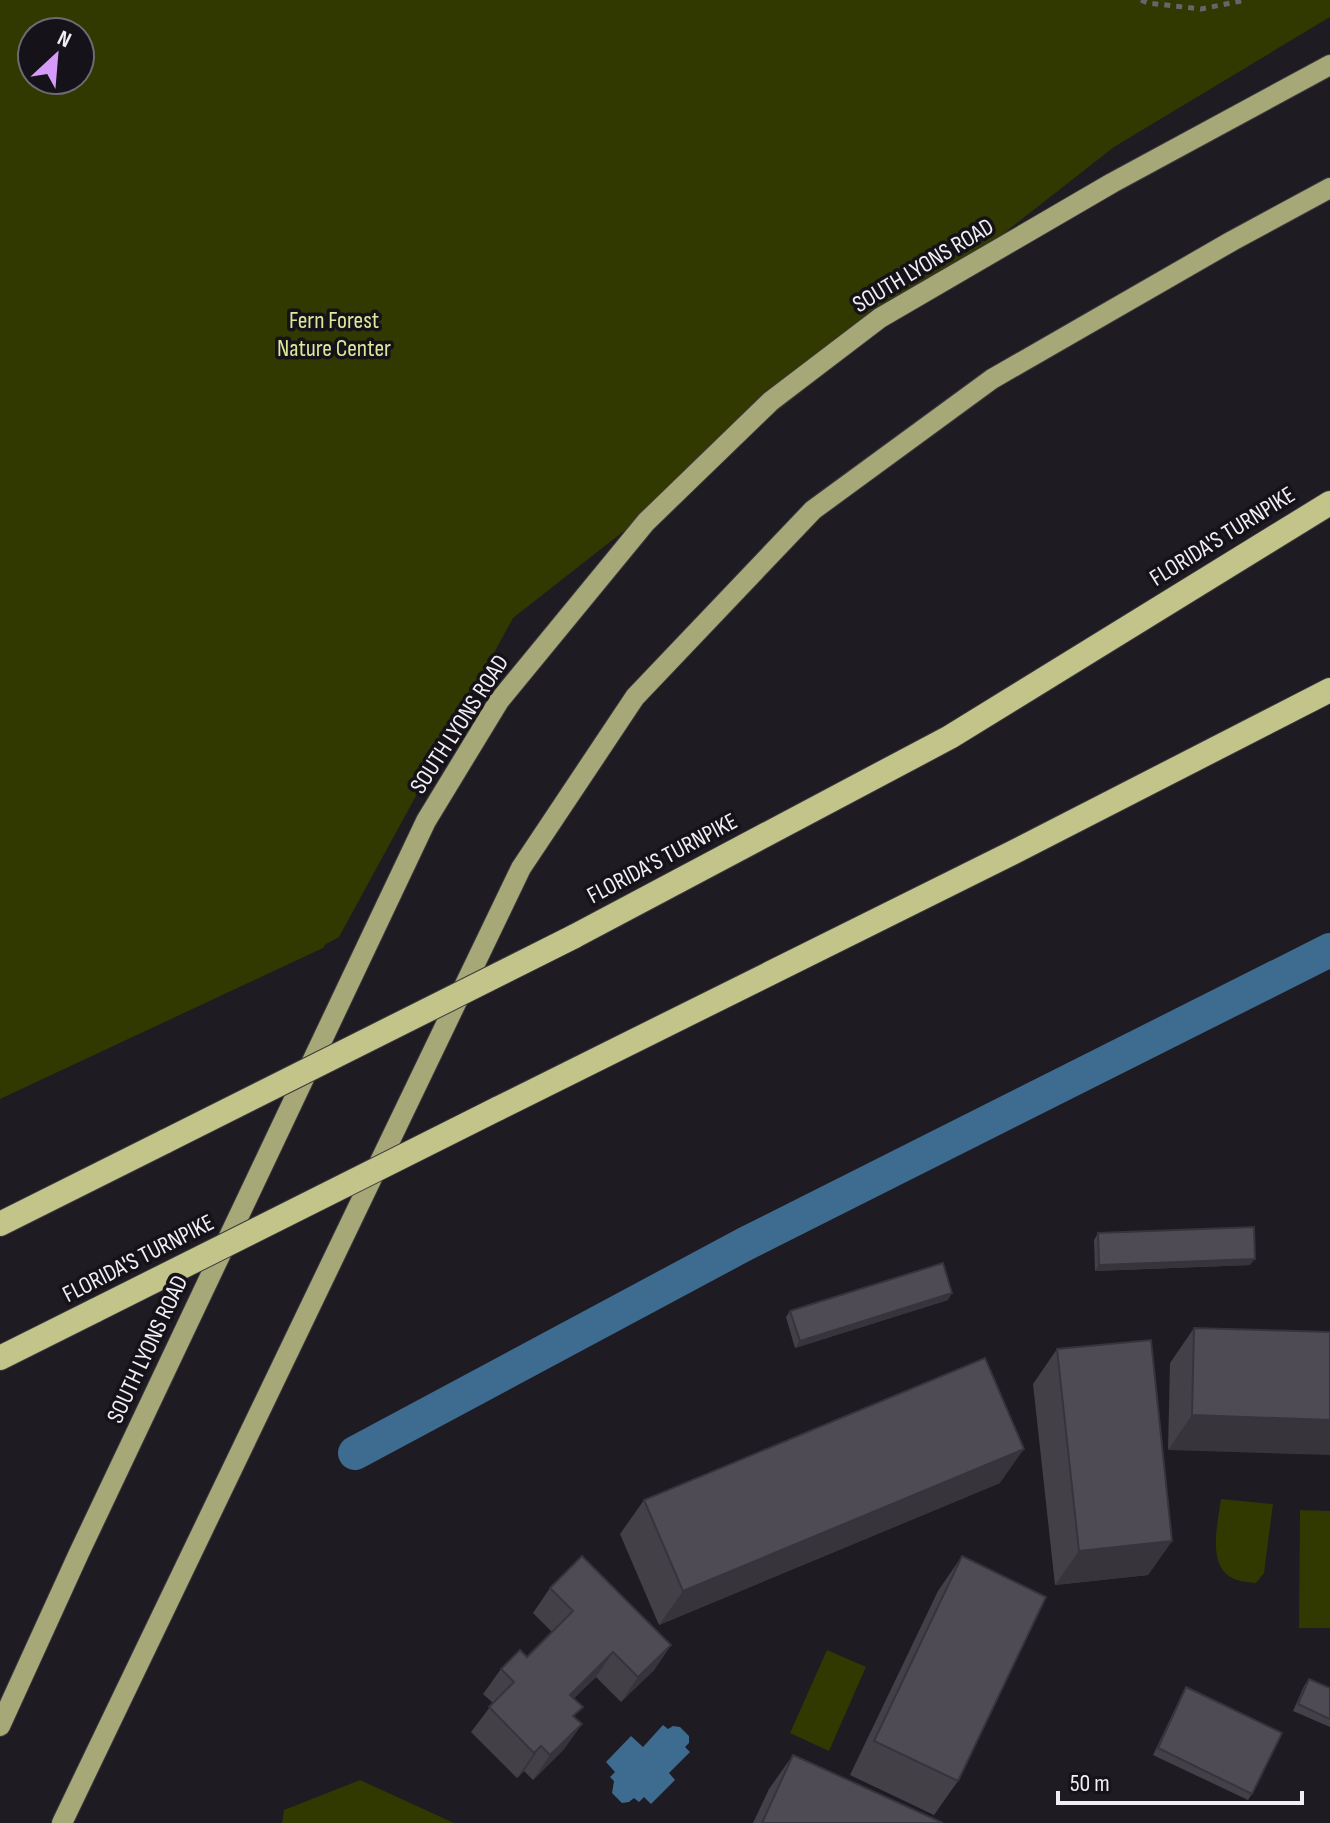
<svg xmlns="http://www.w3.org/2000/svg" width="1330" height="1823" font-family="'Sofia Sans Condensed',sans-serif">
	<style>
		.green { fill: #313800; fill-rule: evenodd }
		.water { fill: #3e6b90 }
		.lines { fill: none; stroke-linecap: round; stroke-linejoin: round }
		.canal { stroke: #3e6b90; stroke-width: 34 }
		.primary-casing { stroke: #3c393f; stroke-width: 22 }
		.motorway-casing { stroke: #3c393f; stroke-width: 26 }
		.path { stroke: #67656b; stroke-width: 5; stroke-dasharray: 6 6; stroke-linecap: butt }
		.primary { stroke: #a7a878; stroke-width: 20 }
		.motorway { stroke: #c3c48a; stroke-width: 24 }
		.motorway-bridge-casing { stroke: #3c393f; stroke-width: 26; stroke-linecap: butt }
		.motorway-bridge { stroke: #c3c48a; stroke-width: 24 }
		.wall { fill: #444048 }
		.shaded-wall { fill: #37343b }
		.building { fill: #4f4b54; stroke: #37343b; stroke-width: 2 }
		.labels { text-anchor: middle; stroke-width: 7; stroke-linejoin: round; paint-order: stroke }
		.street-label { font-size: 24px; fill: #f1eff4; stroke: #151219 }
		.park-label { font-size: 24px; fill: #daea98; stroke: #151219 }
	</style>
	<rect width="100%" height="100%" fill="#1e1b22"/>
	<path class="green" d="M 0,0 L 1330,0 L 1330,17 L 1114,147 L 513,618 L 339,937 L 326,944 L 323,948 L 0,1099 ZM 32,32 L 80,32 L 80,80 L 32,80 Z
		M 1221,1499 L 1273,1504 L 1264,1573 L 1256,1583 C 1250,1582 1243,1582 1237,1580 C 1205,1570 1218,1523 1221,1499 Z
		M 1300,1510 L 1330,1511 L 1330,1628 L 1299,1628 Z
		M 827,1650 L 866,1667 L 829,1751 L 790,1733 Z
		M 360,1780 L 454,1823 L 282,1823 L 284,1810 Z"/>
	<path class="water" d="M 663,1725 L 668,1729 L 673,1726 L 680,1727 L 689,1736 L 689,1743 L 685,1747 L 690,1752 L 669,1773 L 675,1780 L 651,1804 L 644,1797 L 639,1802 L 634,1798 L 629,1802 L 622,1803 L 612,1793 L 614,1781 L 610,1777 L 615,1772 L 606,1762 L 631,1736 L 643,1747 Z"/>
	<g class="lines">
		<path class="canal" d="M 355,1453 L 745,1244 L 1330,950"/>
		<defs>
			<path id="primary" d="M 0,1726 L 79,1553 L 426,821 L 499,701 L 646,522 L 771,401 L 880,318 L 1112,183 L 1330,65
				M 62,1823 L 521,868 L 635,697 L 813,510 L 992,379 L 1232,241 L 1330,188"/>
			<path id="motorway" d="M 573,937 L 950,737 L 1330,503
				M 497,1109 L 1012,853 L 1330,690
				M 0,1224 L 166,1141
				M 0,1358 L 96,1310"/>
		</defs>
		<use href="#primary" class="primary-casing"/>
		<use href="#motorway" class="motorway-casing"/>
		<path class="path" d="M 1141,0 L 1148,3 L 1201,9 L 1246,0"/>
		<use href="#primary" class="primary"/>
		<use href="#motorway" class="motorway"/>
		<defs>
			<path id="motorway-bridge" d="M 166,1141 L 573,937
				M 96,1310 L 497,1109"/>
		</defs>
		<use href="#motorway-bridge" class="motorway-bridge-casing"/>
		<use href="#motorway-bridge" class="motorway-bridge"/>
	</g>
	<path class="wall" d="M 1098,1233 L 1250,1265 L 1095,1271 L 1094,1240 Z
		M 948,1300 L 795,1348 L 786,1317 L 790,1311 Z
		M 1194,1328 L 1330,1332 L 1168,1450 L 1170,1363 Z
		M 1057,1349 L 1172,1541 L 1148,1575 L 1055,1585 L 1033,1384 Z
		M 1000,1483 L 659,1625 L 620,1534 L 644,1500 Z
		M 962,1556 L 958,1781 L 934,1815 L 850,1775 L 938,1591 Z
		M 550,1588 L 671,1645 L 654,1670 L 621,1702 L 596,1677 L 574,1698 L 575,1718 L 582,1724 L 564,1749 L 533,1780 L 524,1771 L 517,1778 L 471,1732 L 493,1703 L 483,1694 L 501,1669 L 527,1657 L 552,1632 L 533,1613 Z
		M 1309,1679 L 1330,1688 L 1330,1727 L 1293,1711 L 1304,1686 Z
		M 1186,1687 L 1252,1794 L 1248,1800 L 1153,1755 L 1182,1694 Z
		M 793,1755 L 943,1823 L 753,1823 L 769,1789 Z"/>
	<path class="shaded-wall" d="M 1255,1259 L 1250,1265 L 1095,1271 L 1099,1265 Z
		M 952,1293 L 948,1300 L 795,1348 L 800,1341 Z
		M 1192,1415 L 1330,1420 L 1330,1455 L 1168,1450 Z
		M 1024,1449 L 1000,1483 L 659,1625 L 683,1591 Z
		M 1172,1541 L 1148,1575 L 1055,1585 L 1079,1551 Z
		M 671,1645 L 654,1670 L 621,1702 L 638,1677 Z
		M 613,1652 L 596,1677 L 553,1719 L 570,1695 Z
		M 582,1724 L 564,1749 L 533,1780 L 550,1755 Z
		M 541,1746 L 524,1771 L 517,1778 L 534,1753 Z"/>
	<path class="building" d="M 1254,1227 L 1255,1259 L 1099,1265 L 1098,1233 Z
		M 943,1263 L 952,1293 L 800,1341 L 790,1311 Z
		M 1194,1328 L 1330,1332 L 1330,1420 L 1192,1415 Z
		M 1151,1340 L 1172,1541 L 1079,1551 L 1057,1349 Z
		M 985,1358 L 1024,1449 L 683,1591 L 644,1500 Z
		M 582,1556 L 671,1645 L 638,1677 L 613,1652 L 570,1695 L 583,1707 L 573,1716 L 582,1724 L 550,1755 L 541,1746 L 534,1753 L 489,1707 L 514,1682 L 501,1669 L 520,1650 L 527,1657 L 573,1611 L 550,1588 Z
		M 962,1556 L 1046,1597 L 958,1781 L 874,1741 Z
		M 1309,1679 L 1330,1688 L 1330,1719 L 1298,1704 Z
		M 1186,1687 L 1282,1733 L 1252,1794 L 1158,1748 Z
		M 793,1755 L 943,1823 L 762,1823 Z"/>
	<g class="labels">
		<g class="street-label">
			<text transform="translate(923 265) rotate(-31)" y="8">SOUTH LYONS ROAD</text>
			<text transform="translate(1222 536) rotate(-32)" y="8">FLORIDA'S TURNPIKE</text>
			<text transform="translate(459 724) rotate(-57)" y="8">SOUTH LYONS ROAD</text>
			<text transform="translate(662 858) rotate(-28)" y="8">FLORIDA'S TURNPIKE</text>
			<text transform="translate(138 1258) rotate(-27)" y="8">FLORIDA'S TURNPIKE</text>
			<text transform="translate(147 1349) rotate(-65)" y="8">SOUTH LYONS ROAD</text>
		</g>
		<g class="park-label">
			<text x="334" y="328">Fern Forest<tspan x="334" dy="28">Nature Center</tspan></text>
		</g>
	</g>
	<g transform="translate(56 56) rotate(26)"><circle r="38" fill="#151219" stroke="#6d6a71" stroke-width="2"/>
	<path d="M0-6L14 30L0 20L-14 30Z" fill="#d69bfa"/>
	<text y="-12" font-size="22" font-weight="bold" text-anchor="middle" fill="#f1eff4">N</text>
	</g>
	<path d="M1058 1791v12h244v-12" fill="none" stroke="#f1eff4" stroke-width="4"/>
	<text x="1070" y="1791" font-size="24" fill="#f1eff4" stroke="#151219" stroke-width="6" paint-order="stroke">50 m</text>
</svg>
